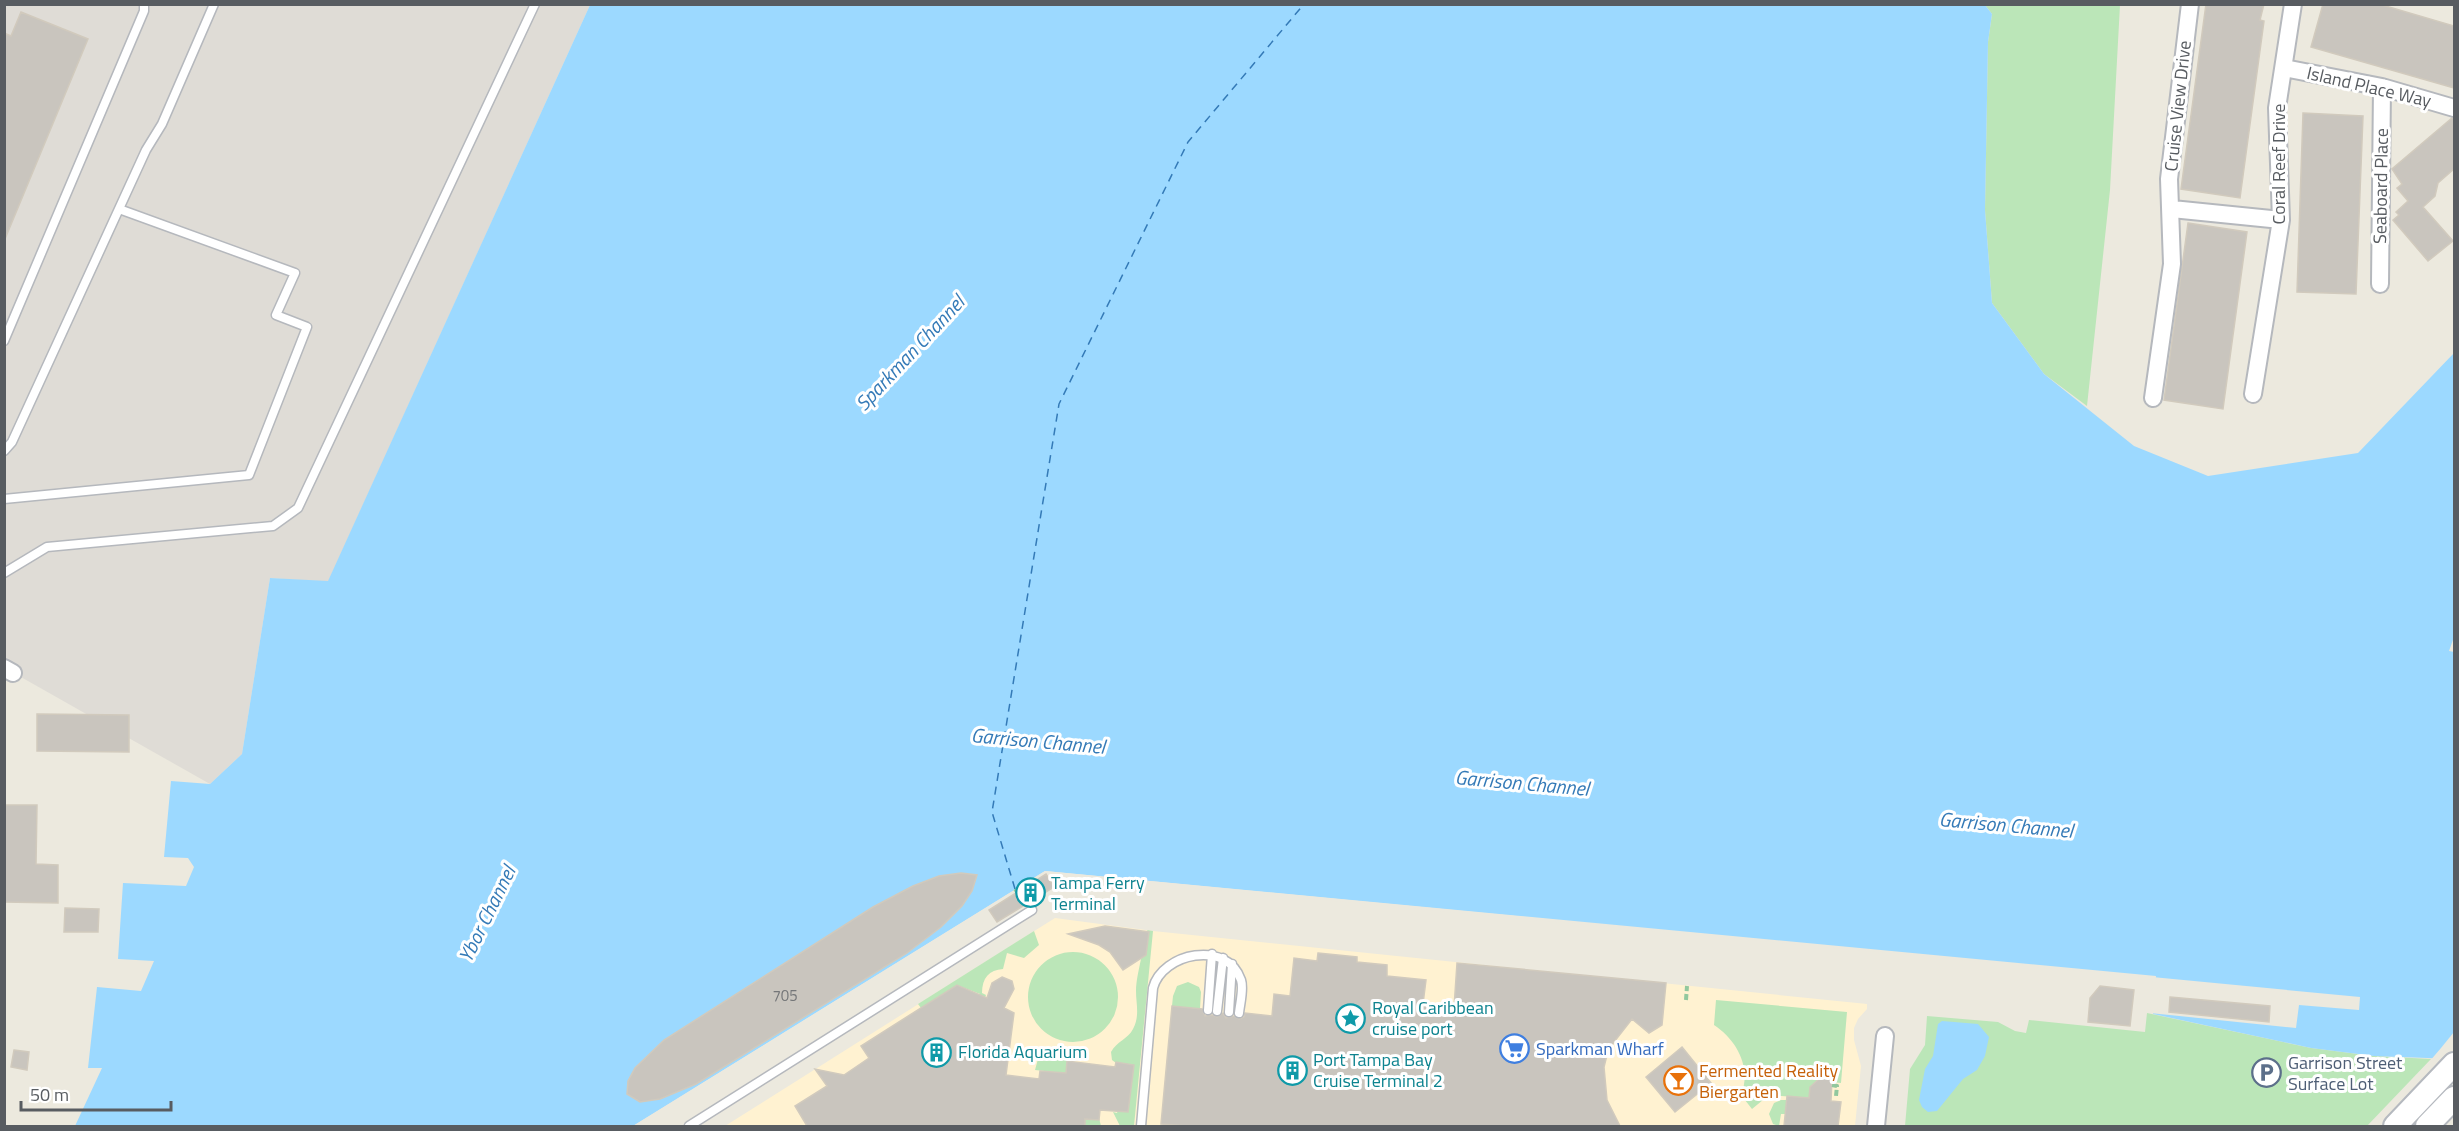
<svg xmlns="http://www.w3.org/2000/svg" width="2459" height="1131" font-family="'Titillium Web',sans-serif">
	<style>
		.commercial { fill: #fff2d1 }
		.industrial { fill: #dfdcd6 }
		.green { fill: #bbe6b8 }
		.water { fill: #9cd9ff }
		.pier { fill: #ece9de }
		.lines { fill: none; stroke-linecap: round; stroke-linejoin: round }
		.ferry { stroke: #347ab7; stroke-width: 1.5; stroke-dasharray: 8 6; stroke-linecap: butt }
		.building { fill: #c9c5be; stroke: #d1cabd; stroke-width: 1.5 }
		.lane-casing { stroke: #b5b8bd; stroke-width: 11 }
		.street-casing { stroke: #b5b8bd; stroke-width: 20 }
		.secondary-casing { stroke: #b5b9bf; stroke-width: 26 }
		.path { stroke: #92c89e; stroke-width: 4; stroke-dasharray: 6 3; stroke-linecap: butt }
		.lane { stroke: #fff; stroke-width: 8 }
		.street { stroke: #fff; stroke-width: 16 }
		.secondary { stroke: #fff; stroke-width: 22 }
		.labels { text-anchor: middle; stroke-width: 6; stroke-linejoin: round; paint-order: stroke }
		.number-label { font-size: 15px; fill: #747678 }
		.street-label { font-size: 18px; fill: #585c61; stroke: #fff }
		.culture-label { font-size: 18px; fill: #0d838f; stroke: #fff; text-anchor: start }
		.shop-label { font-size: 18px; fill: #366cbe; stroke: #fff; text-anchor: start }
		.service-label { font-size: 18px; fill: #4e5e75; stroke: #fff; text-anchor: start }
		.food-label { font-size: 18px; fill: #c56008; stroke: #fff; text-anchor: start }
		.water-label { font-size: 20px; font-style: italic; fill: #347ab7; stroke: #fff }
	</style>
	<rect width="100%" height="100%" fill="#ece9de"/>
	<path class="commercial" d="M 1055,918 L 1153,931 L 1867,1004 L 1867,1009 L 1858,1019 L 1854,1028 L 1854,1040 L 1861,1066 L 1855,1126 L 725,1126 Z"/>
	<path class="industrial" d="M 5,5 L 590,5 L 328,582 L 270,578 L 242,754 L 210,784 L 5,668 Z"/>
	<path class="green" d="M 1985,5 L 2120,5 L 2110,190 L 2087,406 L 2044,374 L 1992,303 L 1985,210 L 1988,42 L 1992,14 Z
		M 1147,930 L 1153,931 L 1134,1126 L 1120,1126 L 1113,1112 L 1117,1113 L 1118,1110 L 1116,1063 L 1112,1060 L 1111,1052 C 1117,1041 1128,1039 1133,1029 C 1140,1016 1136,1004 1136,991 C 1136,981 1139,969 1141,959 L 1146,955 L 1149,933 Z
		M 1034,931 L 1039,945 L 1024,958 L 1007,953 L 1003,969 C 989,970 982,978 982,993 L 986,995 L 984,1000 L 979,998 L 980,994 L 957,985 L 921,1008 L 918,1004 Z
		M1028 997a45 45 0 1 1 90 0a45 45 0 1 1-90 0Z
		M 1188,982 L 1199,987 L 1201,992 L 1200,1009 L 1172,1006 L 1173,996 L 1177,986 Z
		M 1716,1000 L 1847,1012 L 1841,1083 L 1832,1082 L 1832,1079 L 1820,1078 L 1810,1087 L 1809,1098 L 1769,1095 L 1752,1109 L 1741,1095 C 1752,1068 1737,1040 1714,1025 Z
		M 2147,1013 L 2311,1048 L 2374,1056 L 2431,1059 L 2367,1126 L 1905,1126 L 1910,1069 L 1925,1045 L 1927,1016 L 1998,1022 L 2015,1031 L 2026,1033 L 2029,1020 L 2145,1032 Z
		M 1046,1054 L 1068,1057 L 1067,1068 L 1076,1069 L 1070,1117 L 1098,1120 L 1099,1118 L 1101,1126 L 1085,1126 L 1085,1120 L 1067,1118 L 1073,1074 L 1035,1070 L 1038,1059 Z
		M 1781,1100 L 1787,1100 L 1786,1114 L 1781,1114 L 1779,1126 L 1773,1124 L 1769,1114 L 1774,1103 Z"/>
	<path class="water" d="M 590,5 L 1985,5 L 1992,14 L 1988,42 L 1985,210 L 1992,303 L 2044,374 L 2134,446 L 2208,476 L 2358,453 L 2454,353 L 2454,637 L 2449,651 L 2454,652 L 2454,1059 L 2374,1056 L 2311,1048 L 2153,1014 L 2156,976 L 1045,871 L 633,1126 L 75,1126 L 102,1068 L 88,1068 L 97,987 L 141,991 L 154,961 L 118,959 L 123,883 L 186,886 L 194,867 L 188,858 L 164,857 L 171,781 L 210,784 L 242,754 L 270,578 L 328,581 Z
		M 1942,1021 L 1978,1024 L 1989,1037 L 1985,1056 L 1977,1070 L 1963,1079 L 1937,1111 L 1928,1112 L 1922,1107 L 1919,1100 L 1925,1069 L 1933,1056 L 1938,1024 Z"/>
	<path class="pier" d="M 1045,871 L 2360,997 L 2359,1010 L 2299,1005 L 2296,1028 L 2150,1013 L 2153,978 L 1045,874 L 639,1126 L 633,1126 Z
		M 2454,1032 L 2454,1062 L 2429,1062 L 2441,1048 Z"/>
	<g class="lines">
		<path class="ferry" d="M 1015,889 L 992,812 L 1059,404 L 1188,142 L 1304,4"/>
	</g>
	<path class="building" d="M 2206,4 L 2264,4 L 2260,20 L 2264,21 L 2240,198 L 2181,189 Z
		M 2323,4 L 2379,4 L 2454,26 L 2454,88 L 2311,47 Z
		M 21,12 L 88,39 L 5,239 L 4,33 L 11,36 Z
		M 2303,113 L 2363,116 L 2356,294 L 2297,292 Z
		M 2452,118 L 2454,118 L 2454,169 L 2438,183 L 2435,196 L 2423,207 L 2453,241 L 2428,261 L 2393,220 L 2399,215 L 2396,212 L 2408,201 L 2397,188 L 2402,184 L 2392,169 Z
		M 2188,223 L 2247,232 L 2223,409 L 2164,400 Z
		M 37,714 L 129,715 L 129,752 L 37,751 Z
		M 4,805 L 37,805 L 36,864 L 58,865 L 58,903 L 4,902 Z
		M 961,873 L 977,875 L 972,891 L 962,906 L 941,927 L 907,953 L 696,1084 L 660,1099 L 640,1102 L 627,1094 L 628,1081 L 635,1068 L 664,1040 L 873,907 L 913,886 L 939,876 Z
		M 1046,874 L 1054,887 L 997,922 L 989,910 Z
		M 65,908 L 99,909 L 98,932 L 64,932 Z
		M 1105,926 L 1149,932 L 1146,955 L 1123,970 L 1110,952 L 1099,945 L 1068,934 Z
		M 1318,953 L 1357,957 L 1357,962 L 1387,965 L 1387,976 L 1426,980 L 1423,1004 L 1454,1008 L 1457,963 L 1666,983 L 1662,1025 L 1649,1033 L 1632,1019 L 1614,1042 L 1607,1055 L 1604,1067 L 1607,1100 L 1620,1126 L 1187,1126 L 1161,1124 L 1172,1006 L 1202,1009 L 1205,1016 L 1212,1015 L 1217,1017 L 1223,1013 L 1226,1018 L 1234,1016 L 1239,1019 L 1244,1017 L 1245,1013 L 1272,1016 L 1274,994 L 1290,996 L 1294,958 L 1317,961 Z
		M 1002,977 L 1012,981 L 1014,989 L 1004,1008 L 1014,1013 L 1006,1075 L 1039,1079 L 1040,1071 L 1066,1073 L 1067,1061 L 1115,1067 L 1116,1062 L 1134,1065 L 1128,1112 L 1100,1110 L 1099,1120 L 1085,1119 L 1085,1126 L 807,1126 L 795,1106 L 827,1086 L 815,1069 L 844,1075 L 869,1058 L 861,1046 L 957,985 L 987,998 L 992,983 Z
		M 2100,986 L 2134,990 L 2130,1026 L 2088,1022 L 2090,998 Z
		M 2170,997 L 2270,1006 L 2269,1022 L 2169,1012 Z
		M 1682,1047 L 1711,1083 L 1675,1112 L 1646,1077 Z
		M 14,1050 L 29,1052 L 27,1070 L 11,1067 Z
		M 1820,1078 L 1832,1079 L 1831,1101 L 1841,1102 L 1838,1126 L 1784,1126 L 1787,1096 L 1809,1098 L 1810,1087 Z"/>
	<g class="lines">
		<defs>
			<path id="lane" d="M 4,341 L 144,11 L 144,4
				M 4,451 L 12,442 L 146,150 L 162,124 L 214,4
				M 4,499 L 249,475 L 307,327 L 276,315 L 295,273 L 119,209
				M 4,573 L 47,547 L 273,526 L 298,508 L 535,4
				M 1208,1010 L 1212,954
				M 1217,1011 L 1223,958
				M 1229,1012 L 1232,964
				M 689,1126 L 1032,910
				M 1141,1126 L 1153,988 C 1162,953 1227,939 1241,980 C 1244,989 1240,1003 1239,1013"/>
			<path id="street" d="M 2284,68 L 2382,87 L 2454,108
				M 2172,209 L 2281,220
				M 2380,284 L 2382,87
				M 2253,394 L 2281,220 L 2277,108 L 2293,4
				M 2153,398 L 2172,264 L 2169,179 L 2190,4
				M 4,668 L 13,673
				M 1876,1126 L 1885,1036"/>
			<path id="secondary" d="M 2395,1126 L 2454,1064
				M 2427,1126 L 2454,1098"/>
		</defs>
		<use href="#lane" class="lane-casing"/>
		<use href="#street" class="street-casing"/>
		<use href="#secondary" class="secondary-casing"/>
		<path class="path" d="M 1015,889 L 1024,900
			M 1686,1000 L 1687,986
			M 1832,1085 L 1837,1086 L 1836,1096"/>
		<use href="#lane" class="lane"/>
		<use href="#street" class="street"/>
		<use href="#secondary" class="secondary"/>
	</g>
	<defs>
		<symbol id="building-ring" viewBox="-11 -11 22 22"><circle r="9.5" fill="#fff" stroke="#0f9aa8" stroke-width="1.5"/><path d="M-4-6H4V6H1V3H-1V6H-4ZM-2.5-4.3h1.7v1.8h-1.7ZM.8-4.3h1.7v1.8H.8ZM-2.5-1h1.7V.8h-1.7ZM.8-1h1.7V.8H.8Z" fill="#0f9aa8"/></symbol>
		<symbol id="sight-ring" viewBox="-11 -11 22 22"><circle r="9.5" fill="#fff" stroke="#0f9aa8" stroke-width="1.5"/><path d="M0-6L1.8-2.2L6-1.7L2.9 1.2L3.7 5.4L0 3.3L-3.7 5.4L-2.9 1.2L-6-1.7L-1.8-2.2Z" fill="#0f9aa8"/></symbol>
		<symbol id="supermarket-ring" viewBox="-11 -11 22 22"><circle r="9.5" fill="#fff" stroke="#3f7fe0" stroke-width="1.5"/><path d="M-6-5.5h2.5l.6 2H6L4.5 2H-2.5L-4.4-4H-6ZM-1.5 3.2a1.3 1.3 0 1 0 .1 0ZM3 3.2a1.3 1.3 0 1 0 .1 0Z" fill="#3f7fe0"/></symbol>
		<symbol id="parking-ring" viewBox="-11 -11 22 22"><circle r="9.5" fill="#fff" stroke="#5c6f8a" stroke-width="1.5"/><path d="M-3.5-5.5H1a3.5 3.5 0 0 1 0 7H-1V5.5H-3.5ZM-1-3.4V-.6H.8a1.4 1.4 0 0 0 0-2.8Z" fill="#5c6f8a"/></symbol>
		<symbol id="bar-ring" viewBox="-11 -11 22 22"><circle r="9.5" fill="#fff" stroke="#e8710a" stroke-width="1.5"/><path d="M-6-5H6L.8 .8V4.5H3.5V6h-7V4.5H-.8V.8Z" fill="#e8710a"/></symbol>
	</defs>
	<g fill-rule="evenodd">
		<use href="#building-ring" x="1014" y="876" width="33" height="33"/>
		<use href="#sight-ring" x="1334" y="1002" width="33" height="33"/>
		<use href="#supermarket-ring" x="1498" y="1032" width="33" height="33"/>
		<use href="#building-ring" x="920" y="1036" width="33" height="33"/>
		<use href="#building-ring" x="1276" y="1054" width="33" height="33"/>
		<use href="#parking-ring" x="2250" y="1056" width="33" height="33"/>
		<use href="#bar-ring" x="1662" y="1064" width="33" height="33"/>
	</g>
	<g class="labels">
		<g class="number-label">
			<text x="785" y="1001">705</text>
		</g>
		<g class="street-label">
			<text transform="translate(2369 87) rotate(13)" y="6">Island Place Way</text>
			<text transform="translate(2178 106) rotate(-84)" y="6">Cruise View Drive</text>
			<text transform="translate(2279 164) rotate(-90)" y="6">Coral Reef Drive</text>
			<text transform="translate(2381 186) rotate(-89)" y="6">Seaboard Place</text>
		</g>
		<g class="culture-label">
			<text x="1051" y="889">Tampa Ferry<tspan x="1051" dy="21">Terminal</tspan></text>
			<text x="1372" y="1014">Royal Caribbean<tspan x="1372" dy="21">cruise port</tspan></text>
			<text x="958" y="1058">Florida Aquarium</text>
			<text x="1313" y="1066">Port Tampa Bay<tspan x="1313" dy="21">Cruise Terminal 2</tspan></text>
		</g>
		<g class="shop-label">
			<text x="1536" y="1055">Sparkman Wharf</text>
		</g>
		<g class="service-label">
			<text x="2288" y="1069">Garrison Street<tspan x="2288" dy="21">Surface Lot</tspan></text>
		</g>
		<g class="food-label">
			<text x="1699" y="1077">Fermented Reality<tspan x="1699" dy="21">Biergarten</tspan></text>
		</g>
		<g class="water-label">
			<text transform="translate(910 353) rotate(-47)" y="7">Sparkman Channel</text>
			<text transform="translate(1038 741) rotate(5)" y="7">Garrison Channel</text>
			<text transform="translate(1522 783) rotate(5)" y="7">Garrison Channel</text>
			<text transform="translate(2006 825) rotate(5)" y="7">Garrison Channel</text>
			<text transform="translate(487 914) rotate(-64)" y="7">Ybor Channel</text>
		</g>
	</g>
	<rect width="2459" height="1131" fill="none" stroke="#585c61" stroke-width="12"/>
	<path d="M21 1101v9h150v-9" fill="none" stroke="#585c61" stroke-width="3"/>
	<text x="30" y="1101" font-size="18" fill="#585c61" stroke="#ffffff" stroke-width="4.5" paint-order="stroke">50 m</text>
</svg>
